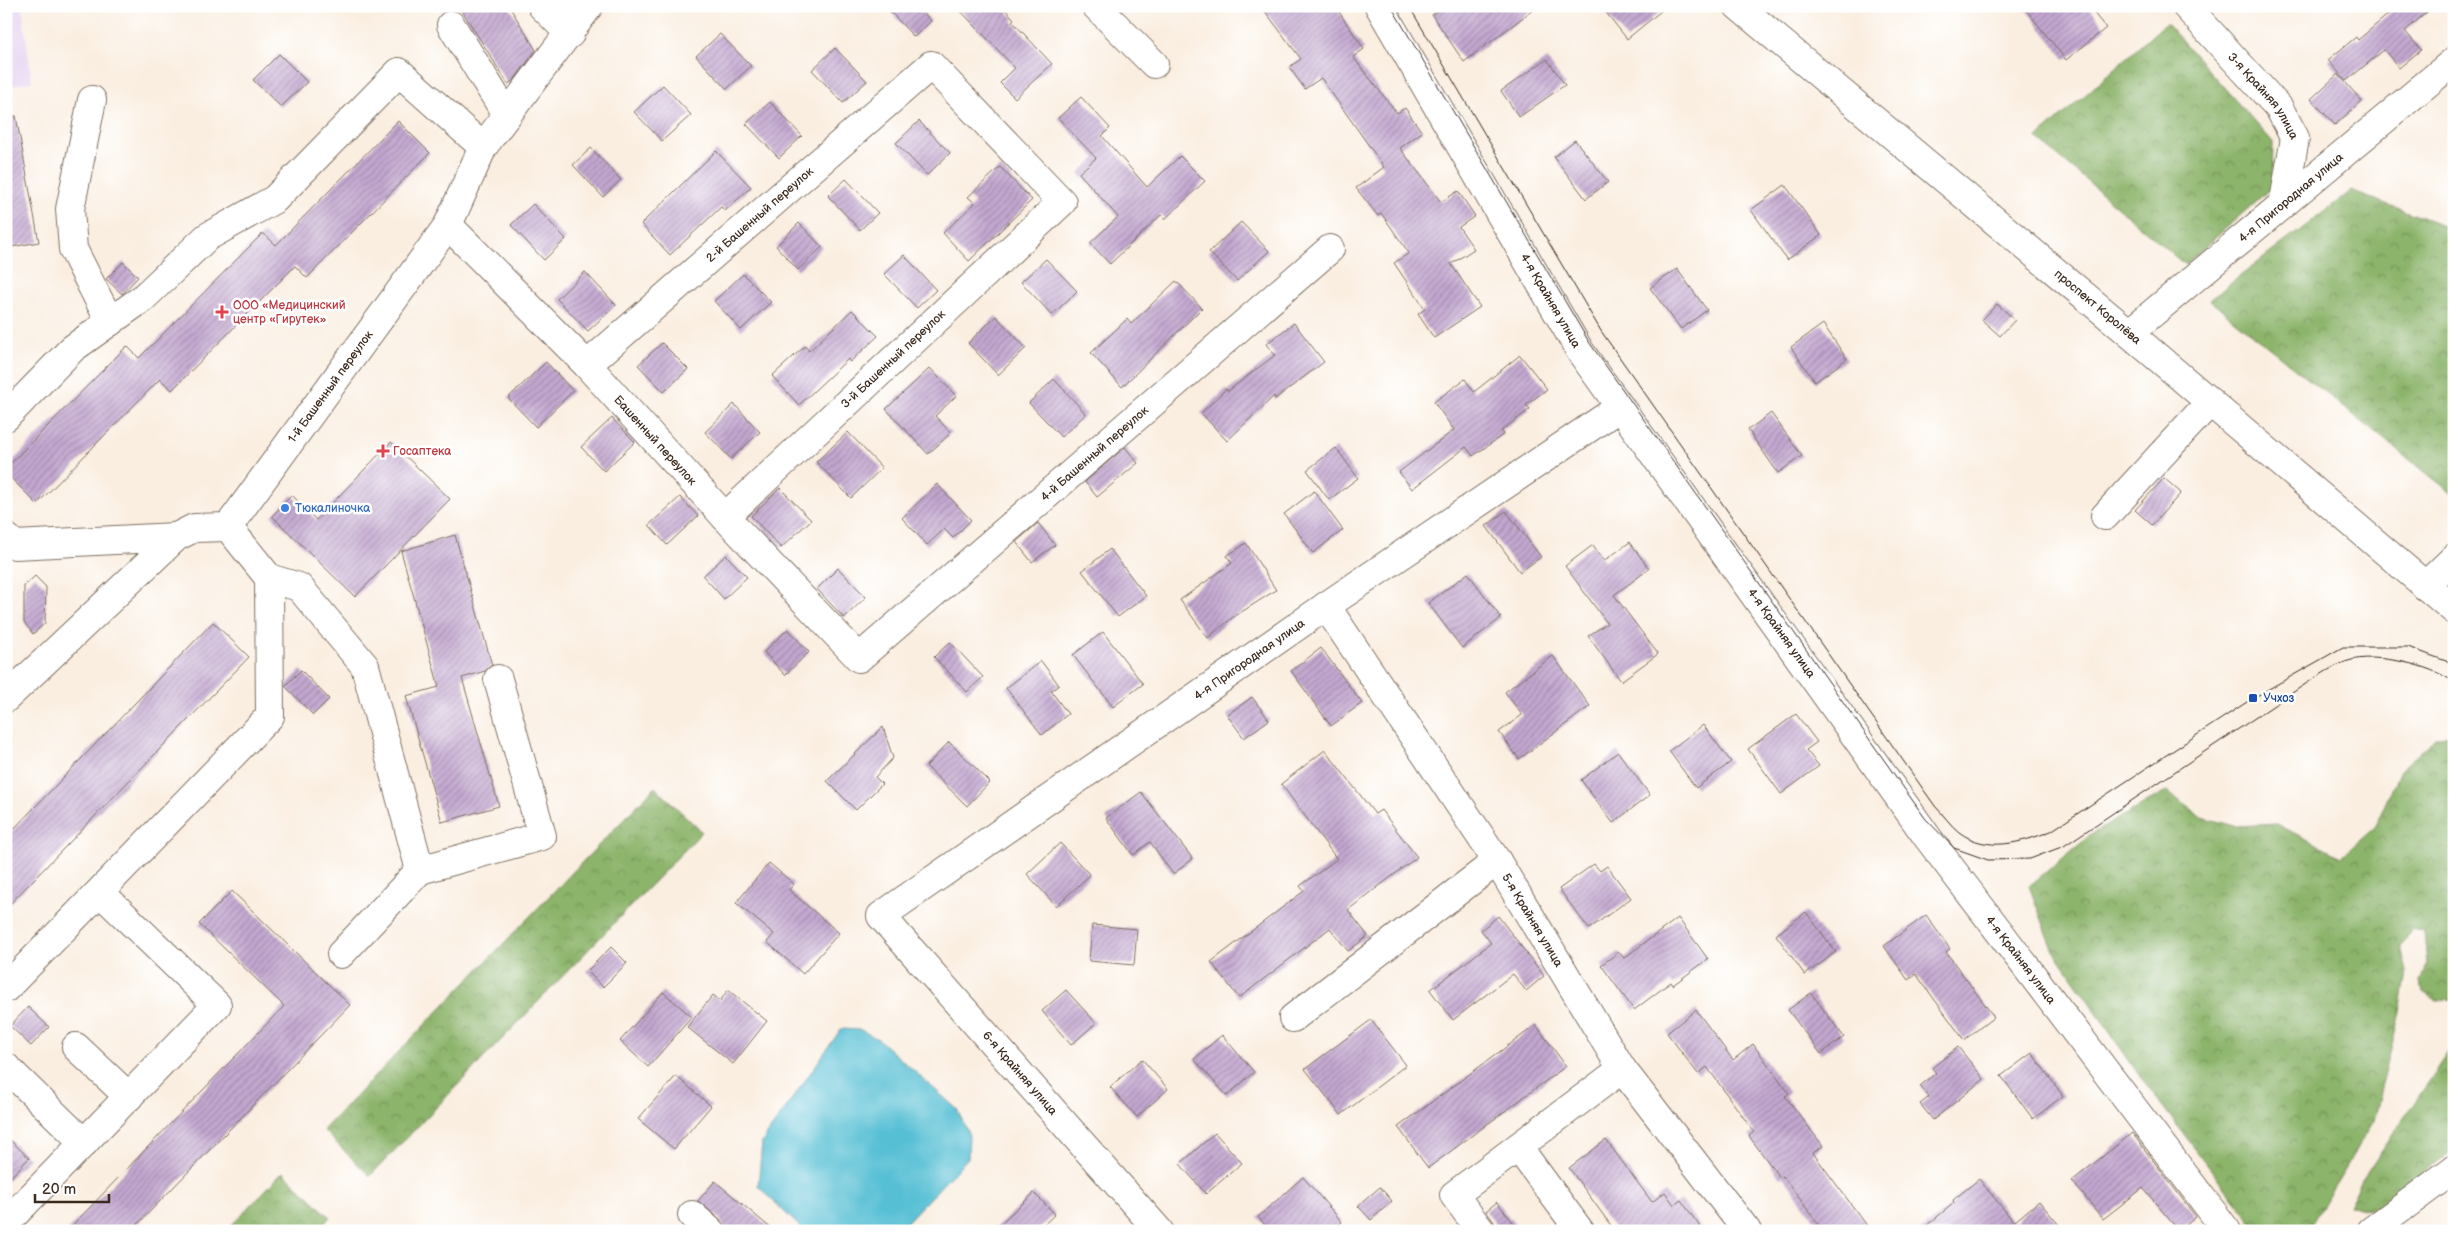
<svg xmlns="http://www.w3.org/2000/svg" width="2460" height="1237" font-family="'Balsamiq Sans',sans-serif">
	<style>
		.built { fill: #e5d3f1 }
		.forest { fill: url(#forest-crowns); stroke: #646f44 }
		.water { fill: #57bfd4; stroke: #497479 }
		.building { fill: url(#building-hatch) }
		.lines { fill: none; stroke-linecap: round; stroke-linejoin: round }
		.minor-casing { stroke: #7e6f62; stroke-width: 30 }
		.major-casing { stroke: #7e6f62; stroke-width: 30 }
		.minor { stroke: #fff; stroke-width: 28 }
		.major { stroke: #fff; stroke-width: 28 }
		.tram { stroke: #3b2a1e; stroke-width: 1 }
		.health-dot { fill: #e0444e; stroke: #fff; stroke-width: 2 }
		.shop-dot { fill: #3f7fe0; stroke: #fff; stroke-width: 2 }
		.transit-dot { fill: #1a4fb4; stroke: #fff; stroke-width: 2 }
		.labels { text-anchor: middle; stroke-width: 5; stroke-linejoin: round; paint-order: stroke }
		.street-label { font-size: 12px; fill: #3b2a1e; stroke: #fff }
		.health-label { font-size: 12px; fill: #be3a42; stroke: #fff; text-anchor: start }
		.shop-label { font-size: 12px; fill: #366cbe; stroke: #fff; text-anchor: start }
		.transit-label { font-size: 12px; fill: #164399; stroke: #fff; text-anchor: start }
	</style>
	<defs>
		<pattern id="forest-crowns" width="20" height="18" patternUnits="userSpaceOnUse" patternTransform="scale(1.25)"><rect width="20" height="18" fill="#8cb46a"/><path d="M2 6a3 3 0 1 1 6 0M12 15a3 3 0 1 1 6 0" fill="none" stroke="#749357"/></pattern>
		<pattern id="building-hatch" width="6" height="6" patternUnits="userSpaceOnUse" patternTransform="scale(1.25)"><rect width="6" height="6" fill="#c3a7d0"/><path d="M-1 1l2-2M0 6l6-6M5 7l2-2" fill="none" stroke="#a088a8"/></pattern>
	</defs>
	<rect width="100%" height="100%" fill="#fff"/>
	<filter id="ink" filterUnits="userSpaceOnUse"><feTurbulence type="fractalNoise" baseFrequency=".02" numOctaves="2"/><feDisplacementMap in="SourceGraphic" scale="10" xChannelSelector="R" yChannelSelector="G"/><feConvolveMatrix kernelMatrix="1 2 1 2 8 2 1 2 1" color-interpolation-filters="sRGB"/></filter>
	<filter id="wash" filterUnits="userSpaceOnUse"><feTurbulence type="fractalNoise" baseFrequency=".0096" numOctaves="4" result="noise"/><feDisplacementMap in="SourceGraphic" scale="20" xChannelSelector="R" yChannelSelector="G"/><feGaussianBlur stdDeviation="1.12" result="paint"/><feColorMatrix in="noise" values="0 0 0 0 0 0 0 0 0 0 0 0 0 0 0 0 0 1.4 0 .05"/><feComposite in="paint" operator="in"/></filter>
	<g filter="url(#wash)">
		<rect width="100%" height="100%" fill="#faeee0"/>
		<path class="built" d="M 6,6 L 22,6 L 32,82 L 6,86 Z"/>
		<path class="forest" d="M 2166,23 L 2273,142 L 2272,187 L 2185,265 L 2037,138 Z
			M 2351,191 L 2454,229 L 2454,495 L 2209,300 Z
			M 2454,734 L 2454,999 L 2435,1000 L 2423,992 L 2421,981 L 2427,965 L 2424,932 L 2410,930 L 2401,946 L 2407,973 L 2400,1012 L 2372,1125 L 2307,1231 L 2258,1231 L 2143,1081 L 2053,949 L 2029,886 L 2092,834 L 2166,791 L 2201,817 L 2235,826 L 2277,824 L 2341,857 L 2375,827 L 2400,770 L 2436,738 Z
			M 655,787 L 702,832 L 370,1176 L 323,1130 Z
			M 2454,1045 L 2454,1149 L 2371,1211 L 2349,1205 L 2362,1179 Z
			M 283,1172 L 330,1217 L 317,1231 L 226,1231 Z"/>
		<path class="water" d="M 841,1029 L 861,1030 L 878,1039 L 957,1109 L 969,1135 L 968,1158 L 898,1231 L 804,1231 L 758,1186 L 762,1142 Z"/>
		<g id="blocks">
			<path class="building" d="M 459,6 L 509,6 L 536,50 L 514,80 L 508,84 Z
				M 885,6 L 917,6 L 931,21 L 914,37 Z
				M 956,6 L 1002,6 L 1014,19 L 1012,21 L 1052,64 L 1015,98 L 1000,83 L 1015,68 Z
				M 1261,6 L 1335,6 L 1364,49 L 1353,57 L 1397,113 L 1405,108 L 1422,132 L 1400,148 L 1441,202 L 1458,191 L 1475,216 L 1459,227 L 1474,249 L 1451,264 L 1480,307 L 1434,338 L 1418,314 L 1425,309 L 1394,263 L 1409,253 L 1381,213 L 1378,216 L 1356,188 L 1384,167 L 1321,78 L 1305,89 L 1289,67 L 1301,59 Z
				M 1445,6 L 1538,6 L 1464,62 L 1432,15 Z
				M 1601,6 L 1667,6 L 1627,39 Z
				M 2023,6 L 2088,6 L 2106,28 L 2066,60 Z
				M 2398,6 L 2434,6 L 2405,31 L 2421,50 L 2399,68 L 2384,50 L 2346,81 L 2328,60 L 2356,37 L 2358,40 Z
				M 720,34 L 751,66 L 727,89 L 696,56 Z
				M 835,48 L 867,81 L 843,103 L 812,70 Z
				M 279,54 L 307,82 L 281,107 L 253,80 Z
				M 1547,59 L 1565,85 L 1519,117 L 1501,91 Z
				M 2338,74 L 2362,101 L 2335,125 L 2311,99 Z
				M 663,85 L 691,115 L 662,141 L 634,112 Z
				M 1081,97 L 1110,128 L 1102,136 L 1147,187 L 1180,156 L 1205,181 L 1165,219 L 1161,215 L 1110,264 L 1090,243 L 1118,217 L 1079,173 L 1096,158 L 1058,118 Z
				M 770,102 L 802,136 L 779,158 L 746,124 Z
				M 16,116 L 39,242 L 6,248 L 6,117 Z
				M 398,121 L 430,153 L 307,278 L 295,266 L 172,390 L 160,379 L 37,504 L 6,473 L 6,468 L 127,346 L 139,358 L 263,233 L 276,245 Z
				M 919,121 L 950,153 L 927,175 L 896,143 Z
				M 1575,140 L 1608,182 L 1586,199 L 1554,157 Z
				M 591,148 L 621,180 L 603,197 L 573,165 Z
				M 716,151 L 751,187 L 725,211 L 721,207 L 670,255 L 641,224 Z
				M 1000,167 L 1032,200 L 969,261 L 943,233 L 975,203 L 968,197 Z
				M 846,179 L 878,213 L 860,230 L 828,196 Z
				M 1785,185 L 1821,235 L 1787,260 L 1751,210 Z
				M 533,204 L 566,239 L 544,260 L 511,225 Z
				M 1241,222 L 1269,251 L 1237,281 L 1209,252 Z
				M 799,223 L 822,247 L 798,270 L 776,246 Z
				M 904,255 L 936,290 L 917,308 L 884,274 Z
				M 1046,259 L 1077,291 L 1052,315 L 1021,282 Z
				M 123,262 L 138,277 L 122,294 L 106,279 Z
				M 1677,269 L 1707,310 L 1681,329 L 1650,288 Z
				M 585,272 L 616,305 L 588,331 L 557,299 Z
				M 743,274 L 771,302 L 741,330 L 714,301 Z
				M 1176,281 L 1202,308 L 1122,387 L 1091,353 L 1127,319 L 1131,324 Z
				M 1997,304 L 2015,320 L 2000,336 L 1982,320 Z
				M 852,310 L 878,336 L 850,362 L 848,359 L 799,405 L 772,376 L 805,346 L 809,351 Z
				M 996,316 L 1026,348 L 998,375 L 968,343 Z
				M 1294,323 L 1324,362 L 1275,399 L 1274,396 L 1227,441 L 1201,413 L 1226,389 L 1228,391 L 1275,355 L 1266,344 Z
				M 1823,324 L 1847,359 L 1815,382 L 1791,347 Z
				M 662,343 L 688,369 L 664,392 L 638,365 Z
				M 1520,355 L 1547,389 L 1526,405 L 1530,409 L 1501,431 L 1504,434 L 1473,456 L 1466,447 L 1412,489 L 1399,472 L 1454,430 L 1434,402 L 1465,379 L 1474,392 Z
				M 546,362 L 573,391 L 536,427 L 508,398 Z
				M 930,368 L 956,396 L 935,416 L 951,433 L 928,454 L 886,409 Z
				M 1054,379 L 1086,414 L 1061,437 L 1029,403 Z
				M 734,404 L 760,432 L 731,459 L 705,432 Z
				M 1771,413 L 1802,456 L 1778,473 L 1748,430 Z
				M 612,418 L 635,442 L 604,471 L 581,447 Z
				M 848,432 L 882,468 L 851,498 L 816,462 Z
				M 391,442 L 450,499 L 355,597 L 272,516 L 292,495 L 316,520 Z
				M 1125,447 L 1138,463 L 1097,497 L 1085,482 Z
				M 1336,448 L 1358,478 L 1329,500 L 1307,470 Z
				M 2164,478 L 2181,493 L 2152,525 L 2135,510 Z
				M 937,484 L 971,520 L 953,538 L 944,529 L 927,545 L 902,518 Z
				M 780,488 L 811,520 L 781,548 L 751,516 Z
				M 1314,491 L 1343,530 L 1313,553 L 1284,514 Z
				M 680,497 L 698,516 L 667,545 L 649,525 Z
				M 1506,511 L 1541,557 L 1520,572 L 1486,526 Z
				M 1038,523 L 1055,545 L 1032,562 L 1016,542 Z
				M 455,535 L 492,665 L 485,671 L 462,678 L 499,806 L 442,822 L 406,696 L 439,687 L 401,551 Z
				M 1630,542 L 1649,569 L 1614,595 L 1658,654 L 1621,681 L 1588,636 L 1607,623 L 1565,566 L 1593,545 L 1604,561 Z
				M 1246,543 L 1276,590 L 1232,618 L 1208,638 L 1180,600 L 1232,563 L 1227,556 Z
				M 1110,549 L 1146,596 L 1118,617 L 1082,571 Z
				M 726,555 L 747,577 L 724,599 L 703,576 Z
				M 838,568 L 866,597 L 844,618 L 817,589 Z
				M 1468,573 L 1501,618 L 1462,648 L 1428,603 Z
				M 35,576 L 46,587 L 45,623 L 33,634 L 24,622 L 24,586 Z
				M 213,622 L 249,657 L 6,908 L 6,837 Z
				M 788,629 L 809,652 L 785,675 L 764,652 Z
				M 1103,632 L 1143,684 L 1113,707 L 1073,655 Z
				M 950,642 L 983,677 L 967,692 L 934,657 Z
				M 1321,648 L 1362,703 L 1331,726 L 1291,671 Z
				M 1553,656 L 1590,706 L 1519,759 L 1499,732 L 1522,715 L 1505,692 Z
				M 1041,661 L 1059,685 L 1051,691 L 1068,714 L 1042,735 L 1006,688 Z
				M 301,670 L 329,699 L 313,715 L 285,686 Z
				M 1252,697 L 1269,720 L 1244,738 L 1227,715 Z
				M 1796,714 L 1817,742 L 1806,750 L 1819,766 L 1781,794 L 1748,749 Z
				M 1703,725 L 1731,762 L 1696,788 L 1669,751 Z
				M 883,727 L 893,758 L 875,777 L 882,784 L 856,810 L 827,781 Z
				M 949,742 L 990,782 L 967,806 L 926,766 Z
				M 1325,750 L 1375,814 L 1381,810 L 1417,857 L 1348,910 L 1368,936 L 1348,951 L 1330,928 L 1239,998 L 1211,962 L 1304,891 L 1300,886 L 1337,859 L 1281,784 Z
				M 1618,752 L 1650,795 L 1613,823 L 1581,780 Z
				M 1141,792 L 1193,859 L 1173,874 L 1150,842 L 1133,855 L 1106,818 Z
				M 1060,843 L 1090,875 L 1056,906 L 1027,874 Z
				M 769,863 L 794,884 L 789,890 L 839,933 L 803,974 L 767,942 L 774,934 L 736,903 Z
				M 1594,864 L 1600,871 L 1607,866 L 1631,898 L 1589,929 L 1559,889 Z
				M 232,891 L 350,1005 L 131,1231 L 67,1231 L 284,1006 L 199,924 Z
				M 1806,912 L 1836,952 L 1805,975 L 1776,935 Z
				M 1926,915 L 1950,949 L 1946,952 L 1994,1017 L 1964,1040 L 1916,974 L 1908,980 L 1884,946 Z
				M 1498,916 L 1544,976 L 1526,991 L 1513,974 L 1453,1020 L 1430,990 L 1491,943 L 1481,930 Z
				M 1678,918 L 1708,959 L 1673,985 L 1671,982 L 1634,1010 L 1601,965 L 1619,952 L 1624,958 Z
				M 1092,925 L 1137,929 L 1134,965 L 1089,961 Z
				M 611,947 L 627,963 L 603,987 L 587,971 Z
				M 728,990 L 767,1021 L 733,1064 L 687,1027 L 713,995 L 720,1001 Z
				M 1066,990 L 1096,1023 L 1071,1045 L 1042,1011 Z
				M 663,992 L 692,1017 L 648,1067 L 620,1041 Z
				M 1811,993 L 1844,1037 L 1821,1054 L 1788,1010 Z
				M 28,1007 L 49,1027 L 31,1046 L 10,1026 Z
				M 1696,1010 L 1733,1060 L 1753,1044 L 1789,1093 L 1785,1096 L 1823,1146 L 1813,1153 L 1871,1231 L 1823,1231 L 1783,1176 L 1780,1178 L 1749,1136 L 1754,1132 L 1707,1067 L 1698,1074 L 1667,1033 Z
				M 1371,1020 L 1406,1065 L 1341,1115 L 1305,1069 Z
				M 1536,1025 L 1566,1066 L 1428,1168 L 1398,1127 Z
				M 1222,1035 L 1254,1072 L 1227,1096 L 1194,1059 Z
				M 1958,1047 L 1984,1079 L 1933,1120 L 1920,1104 L 1929,1097 L 1920,1086 L 1936,1073 L 1932,1068 Z
				M 2032,1053 L 2063,1096 L 2033,1119 L 2001,1076 Z
				M 1142,1059 L 1168,1089 L 1137,1117 L 1110,1087 Z
				M 676,1076 L 711,1106 L 674,1149 L 638,1119 Z
				M 1215,1133 L 1242,1163 L 1206,1194 L 1180,1164 Z
				M 2132,1133 L 2196,1217 L 2179,1231 L 2143,1188 L 2103,1219 L 2072,1181 Z
				M 6,1136 L 29,1158 L 6,1182 Z
				M 1606,1140 L 1652,1202 L 1665,1192 L 1674,1205 L 1681,1200 L 1703,1231 L 1615,1231 L 1569,1168 Z
				M 1303,1177 L 1342,1222 L 1332,1231 L 1270,1231 L 1258,1217 Z
				M 1979,1179 L 2014,1222 L 2039,1201 L 2064,1231 L 1920,1231 L 1954,1203 L 1953,1200 Z
				M 715,1181 L 774,1231 L 725,1231 L 720,1219 L 698,1201 Z
				M 1380,1187 L 1392,1201 L 1371,1220 L 1358,1206 Z
				M 1034,1193 L 1055,1214 L 1037,1231 L 992,1231 Z
				M 1497,1202 L 1520,1231 L 1496,1231 L 1494,1222 L 1486,1211 Z"/>
		</g>
	</g>
	<g filter="url(#ink)">
		<use href="#blocks" fill-opacity="0" stroke="#7e6f62" stroke-width="1"/>
		<g class="lines">
			<defs>
				<g id="minor">
					<path d="M 542,6 L 570,34"/>
					<path d="M 1096,6 L 1154,64"/>
					<path id="s1" d="M 1379,6 L 1580,351 L 1928,838 L 2227,1231"/>
					<path id="s2" d="M 2186,6 L 2279,108 L 2295,138 L 2284,201"/>
					<path d="M 451,25 L 507,115"/>
					<path d="M 92,100 L 70,209 L 73,249 L 110,322"/>
					<path id="s3" d="M 448,225 L 587,365 L 725,517 L 859,658 L 1330,249"/>
					<path id="s4" d="M 2129,333 L 2454,61"/>
					<path id="s5" d="M 587,365 L 931,65 L 1062,202 L 725,517"/>
					<path d="M 6,417 L 72,349 L 143,298 L 207,237 L 275,199 L 399,72 L 483,147"/>
					<path d="M 2105,516 L 2210,402"/>
					<path d="M 228,527 L 269,578 L 299,587 L 365,666 L 420,870 L 341,954"/>
					<path d="M 6,537 L 15,545 L 176,537"/>
					<path d="M 2425,586 L 2454,558"/>
					<path id="s6" d="M 1326,606 L 1497,861 L 1622,1069 L 1747,1231"/>
					<path id="s7" d="M 6,698 L 176,537 L 194,528 L 228,527 L 448,225 L 483,147 L 589,6"/>
					<path d="M 420,870 L 542,836 L 498,679"/>
					<path d="M 6,988 L 270,716 L 269,578"/>
					<path d="M 1293,1018 L 1497,861"/>
					<path d="M 76,1047 L 129,1097"/>
					<path d="M 6,1067 L 84,1143"/>
					<path d="M 692,1215 L 710,1231"/>
					<path d="M 6,1223 L 217,1005 L 100,892"/>
					<path id="s8" d="M 1159,1231 L 881,916 L 1326,606 L 1620,407"/>
					<path d="M 1481,1231 L 1454,1195 L 1518,1147"/>
					<path d="M 1580,1231 L 1518,1147 L 1622,1069"/>
					<path d="M 2371,1231 L 2454,1169"/>
				</g>
				<g id="major">
					<path id="s9" d="M 1738,6 L 2129,333 L 2454,610"/>
				</g>
			</defs>
			<use href="#minor" class="minor-casing"/>
			<use href="#major" class="major-casing"/>
			<use href="#minor" class="minor"/>
			<use href="#major" class="major"/>
			<path class="tram" d="M 1391,6 L 1589,342 L 1925,818 L 1954,848 L 1988,860 L 2030,859 L 2064,846 L 2310,681 C 2322,674 2335,665 2348,661 C 2375,652 2431,665 2454,682
				M 1409,6 L 1601,331 L 1935,806 C 1943,814 1950,825 1959,832 C 1987,853 2021,843 2051,831 L 2253,698 L 2343,647 L 2408,647 L 2454,664"/>
		</g>
	</g>
	<g class="health-dot">
		<path d="M219.5 304.5h5v5h5v5h-5v5h-5v-5h-5v-5h5z"/>
		<path d="M380.5 443.5h5v5h5v5h-5v5h-5v-5h-5v-5h5z"/>
	</g>
	<circle class="shop-dot" cx="285" cy="508" r="5"/>
	<rect class="transit-dot" x="2248" y="693" width="10" height="10" rx="2.5"/>
	<g class="labels">
		<g class="street-label">
			<text dy="4" stroke="none"><textPath href="#s2" startOffset="119">3-я Крайняя улица</textPath></text>
			<text dy="4" stroke="none"><textPath href="#s4" startOffset="211">4-я Пригородная улица</textPath></text>
			<text dy="4" stroke="none"><textPath href="#s5" startOffset="229">2-й Башенный переулок</textPath></text>
			<text dy="4" stroke="none"><textPath href="#s1" startOffset="341">4-я Крайняя улица</textPath></text>
			<text dy="4" stroke="none"><textPath href="#s9" startOffset="469">проспект Королёва</textPath></text>
			<text transform="translate(893 359) rotate(-43)" y="4">3-й Башенный переулок</text>
			<text dy="4" stroke="none"><textPath href="#s7" startOffset="462">1-й Башенный переулок</textPath></text>
			<text dy="4" stroke="none"><textPath href="#s3" startOffset="299">Башенный переулок</textPath></text>
			<text dy="4" stroke="none"><textPath href="#s3" startOffset="909">4-й Башенный переулок</textPath></text>
			<text dy="4" stroke="none"><textPath href="#s1" startOffset="746">4-я Крайняя улица</textPath></text>
			<text dy="4" stroke="none"><textPath href="#s8" startOffset="869">4-я Пригородная улица</textPath></text>
			<text dy="4" stroke="none"><textPath href="#s6" startOffset="376">5-я Крайняя улица</textPath></text>
			<text dy="4" stroke="none"><textPath href="#s1" startOffset="1151">4-я Крайняя улица</textPath></text>
			<text transform="translate(1020 1073) rotate(49)" y="4">6-я Крайняя улица</text>
		</g>
		<g class="health-label">
			<text x="233" y="309">ООО «Медицинский<tspan x="233" dy="14">центр «Гирутек»</tspan></text>
			<text x="393" y="455">Госаптека</text>
		</g>
		<g class="shop-label">
			<text x="295" y="512">Тюкалиночка</text>
		</g>
		<g class="transit-label">
			<text x="2263" y="702">Учхоз</text>
		</g>
	</g>
	<rect width="2460" height="1237" fill="none" stroke="#fff" stroke-width="25"/>
	<path d="M35 1194v8h74v-8" fill="none" stroke="#3b2a1e" stroke-width="2.5"/>
	<text x="42" y="1194" font-size="15" fill="#3b2a1e" stroke="#ffffff" stroke-width="4" paint-order="stroke">20 m</text>
</svg>
